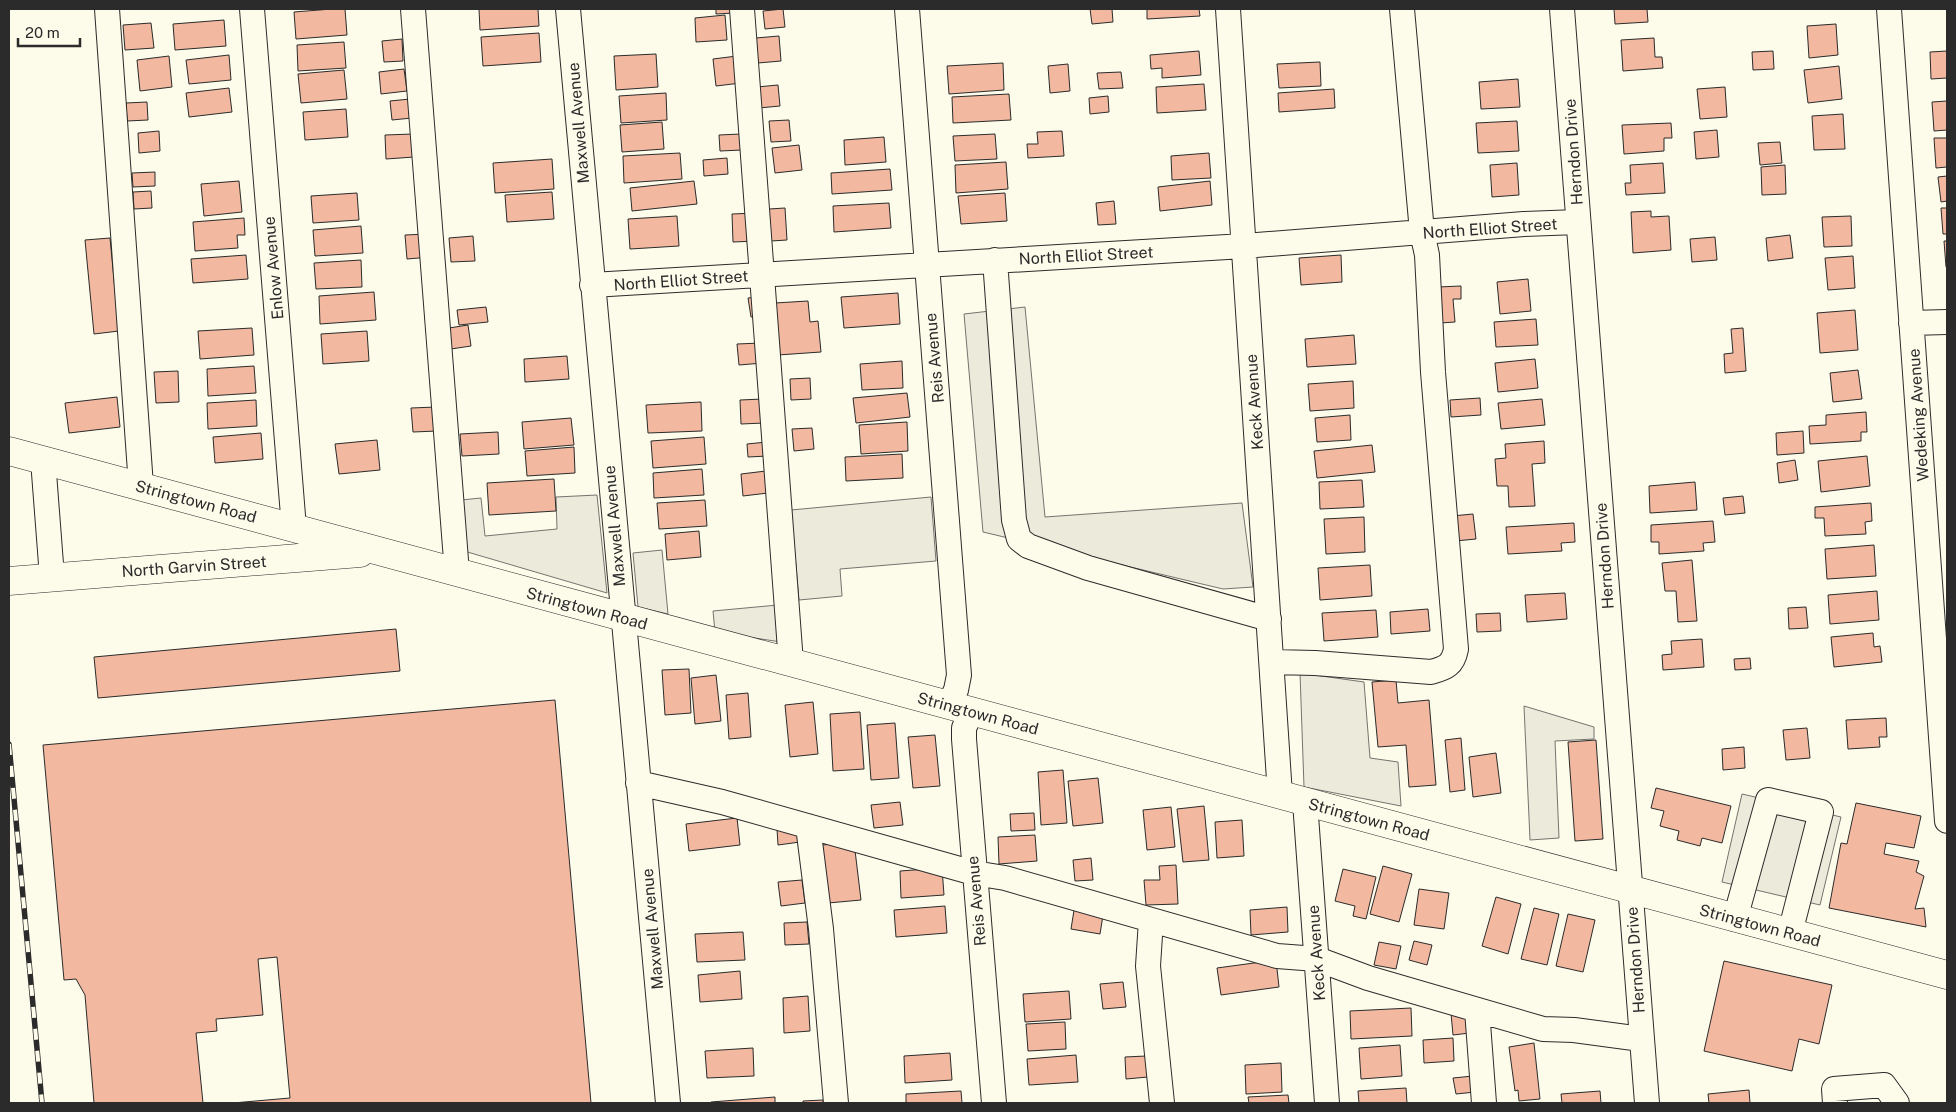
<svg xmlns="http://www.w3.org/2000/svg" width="1956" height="1112" font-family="'Public Sans',sans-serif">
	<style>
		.parking { fill: #eceadb; stroke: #74746e }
		.building { fill: #f2b8a0; stroke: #2b2b2b }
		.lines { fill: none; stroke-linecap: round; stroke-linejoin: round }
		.minor-casing { stroke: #2b2b2b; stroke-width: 26 }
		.major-casing { stroke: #2b2b2b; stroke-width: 29 }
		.minor { stroke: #fdfbea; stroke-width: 24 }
		.major { stroke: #fdfbea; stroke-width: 28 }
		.rail-casing { stroke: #2b2b2b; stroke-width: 5.5 }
		.rail { stroke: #fdfbea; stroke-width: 4; stroke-dasharray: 11; stroke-linecap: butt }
		.labels { text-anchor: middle; stroke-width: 4; stroke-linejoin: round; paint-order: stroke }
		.street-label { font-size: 16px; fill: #2b2b2b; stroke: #fdfbea }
	</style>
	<rect width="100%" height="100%" fill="#fdfbea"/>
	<path class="parking" d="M 1025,307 L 1045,517 L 1242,503 L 1253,587 L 1223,589 L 983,532 L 964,314 Z
		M 597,495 L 607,593 L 464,551 L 461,500 L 481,498 L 485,536 L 557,529 L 556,497 Z
		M 931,497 L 936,561 L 840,569 L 842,596 L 799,600 L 791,510 Z
		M 662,550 L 668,614 L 638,607 L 633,553 Z
		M 778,605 L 781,642 L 715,632 L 713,611 Z
		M 1300,673 L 1364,682 L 1370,758 L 1398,762 L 1401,806 L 1304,787 Z
		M 1524,706 L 1594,727 L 1594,739 L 1555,741 L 1559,838 L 1530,840 Z
		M 1742,794 L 1841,817 L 1820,905 L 1722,882 Z"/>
	<path class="building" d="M 332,9 L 345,9 L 347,35 L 296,39 L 294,12 Z
		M 479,9 L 538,9 L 539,26 L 480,30 Z
		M 716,9 L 735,9 L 735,13 L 716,14 Z
		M 783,9 L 785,27 L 765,29 L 763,11 Z
		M 1090,9 L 1112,9 L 1113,22 L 1092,24 Z
		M 1147,9 L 1199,9 L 1200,16 L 1147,19 Z
		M 1614,9 L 1647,9 L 1648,22 L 1615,24 Z
		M 725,15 L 727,40 L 696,42 L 695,18 Z
		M 224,20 L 226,46 L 175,50 L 173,24 Z
		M 151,23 L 154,48 L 125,50 L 123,25 Z
		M 1836,24 L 1838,55 L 1809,58 L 1807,26 Z
		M 539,33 L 541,62 L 483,66 L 481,37 Z
		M 779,36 L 781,61 L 758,63 L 756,38 Z
		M 1654,38 L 1655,57 L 1662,57 L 1663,68 L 1623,71 L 1621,40 Z
		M 402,39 L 403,61 L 384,62 L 382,41 Z
		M 344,42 L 346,68 L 298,71 L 297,45 Z
		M 1199,51 L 1201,75 L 1162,78 L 1162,68 L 1151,69 L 1150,55 Z
		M 1773,51 L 1774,69 L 1753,70 L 1752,52 Z
		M 1947,51 L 1947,78 L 1931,79 L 1930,52 Z
		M 656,54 L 658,87 L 616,90 L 614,56 Z
		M 229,55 L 231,80 L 189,84 L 186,60 Z
		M 169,56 L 172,87 L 140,91 L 137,60 Z
		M 737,56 L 741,83 L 716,86 L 713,59 Z
		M 1320,62 L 1321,86 L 1279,88 L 1277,64 Z
		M 1003,63 L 1004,90 L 949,94 L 947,66 Z
		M 1068,64 L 1070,91 L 1050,93 L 1048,66 Z
		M 1839,66 L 1842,99 L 1808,103 L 1804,70 Z
		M 404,69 L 407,91 L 381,94 L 379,72 Z
		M 344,70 L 347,99 L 301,103 L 298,74 Z
		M 1121,72 L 1123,88 L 1099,89 L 1097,73 Z
		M 1518,79 L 1520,107 L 1481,109 L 1479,82 Z
		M 1204,84 L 1206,110 L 1157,113 L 1156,87 Z
		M 778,85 L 780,106 L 759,108 L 757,87 Z
		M 1725,87 L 1727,117 L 1700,119 L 1697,89 Z
		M 229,88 L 232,112 L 189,117 L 186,93 Z
		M 1334,89 L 1335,108 L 1279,112 L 1278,93 Z
		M 666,93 L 667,120 L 621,123 L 619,96 Z
		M 1009,94 L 1011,120 L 953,123 L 952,97 Z
		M 1108,96 L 1109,112 L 1090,114 L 1089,98 Z
		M 410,99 L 412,118 L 392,120 L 390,101 Z
		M 1947,101 L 1947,130 L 1934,131 L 1932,102 Z
		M 147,102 L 148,120 L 127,121 L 126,103 Z
		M 346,109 L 348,137 L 305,140 L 303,112 Z
		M 1843,114 L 1845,149 L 1814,150 L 1812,116 Z
		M 789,120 L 791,141 L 771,142 L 769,121 Z
		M 1517,121 L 1519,151 L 1478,153 L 1476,123 Z
		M 662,122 L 664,149 L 622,152 L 620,125 Z
		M 1671,123 L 1672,138 L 1664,138 L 1664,151 L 1624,154 L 1622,125 Z
		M 1717,130 L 1719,157 L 1696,159 L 1694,132 Z
		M 159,131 L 160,151 L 139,153 L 138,133 Z
		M 1062,131 L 1064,156 L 1028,158 L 1027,144 L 1038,144 L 1037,132 Z
		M 413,134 L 414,157 L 386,159 L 385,135 Z
		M 741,134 L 742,150 L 720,151 L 719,135 Z
		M 995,134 L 997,159 L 955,161 L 953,136 Z
		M 884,137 L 886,162 L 845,165 L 844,140 Z
		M 1934,138 L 1947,138 L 1947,167 L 1936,168 Z
		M 1780,142 L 1782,163 L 1760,165 L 1758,143 Z
		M 799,145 L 802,170 L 775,173 L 772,148 Z
		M 680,153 L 682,179 L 624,183 L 623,156 Z
		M 1209,153 L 1211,178 L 1172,180 L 1171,156 Z
		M 727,158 L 728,174 L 704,176 L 703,160 Z
		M 552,159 L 554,189 L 495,193 L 493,163 Z
		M 1006,162 L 1008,189 L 956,193 L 955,165 Z
		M 1517,163 L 1519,195 L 1492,197 L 1490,165 Z
		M 1663,163 L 1665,193 L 1626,195 L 1625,183 L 1631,183 L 1630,165 Z
		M 1785,165 L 1786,194 L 1762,195 L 1761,167 Z
		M 890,169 L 892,190 L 832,194 L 831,173 Z
		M 155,172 L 155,186 L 133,187 L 132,173 Z
		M 1947,176 L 1947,201 L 1941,202 L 1938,177 Z
		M 239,181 L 242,212 L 204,216 L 201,184 Z
		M 694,181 L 697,204 L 632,211 L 630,188 Z
		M 1210,181 L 1212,205 L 1160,211 L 1158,187 Z
		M 151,191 L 152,208 L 134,209 L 133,192 Z
		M 552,192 L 554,219 L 507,222 L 505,195 Z
		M 357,193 L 359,220 L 313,223 L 311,196 Z
		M 1005,193 L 1007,221 L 961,224 L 958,196 Z
		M 1114,201 L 1116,224 L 1098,225 L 1096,203 Z
		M 889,203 L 891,228 L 834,232 L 833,206 Z
		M 785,208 L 787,240 L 771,241 L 769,209 Z
		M 1941,208 L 1947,208 L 1947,234 L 1943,234 Z
		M 1651,211 L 1651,217 L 1669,216 L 1671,250 L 1633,253 L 1631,212 Z
		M 755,213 L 756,241 L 733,242 L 732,214 Z
		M 677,216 L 679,246 L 630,249 L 628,219 Z
		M 1851,216 L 1852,246 L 1824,247 L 1822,217 Z
		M 244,218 L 245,235 L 237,235 L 238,248 L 195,251 L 193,222 Z
		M 361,226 L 363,253 L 315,256 L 313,230 Z
		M 428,234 L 430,257 L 407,259 L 405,235 Z
		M 1790,235 L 1793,258 L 1768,261 L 1766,238 Z
		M 473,236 L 475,261 L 451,262 L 449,238 Z
		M 1715,237 L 1717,260 L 1692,262 L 1690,239 Z
		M 110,238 L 119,331 L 94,334 L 85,240 Z
		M 1944,241 L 1947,241 L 1947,267 L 1946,267 Z
		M 246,255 L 248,279 L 193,283 L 191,259 Z
		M 1341,255 L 1342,282 L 1301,285 L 1299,258 Z
		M 1853,256 L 1855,288 L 1828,290 L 1825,258 Z
		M 361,260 L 362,287 L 316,289 L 314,263 Z
		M 1528,279 L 1531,311 L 1500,314 L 1497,282 Z
		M 1461,286 L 1461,299 L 1453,299 L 1455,322 L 1440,323 L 1438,287 Z
		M 374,292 L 376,320 L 320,324 L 319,296 Z
		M 898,293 L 900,324 L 844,328 L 841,297 Z
		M 760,297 L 762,316 L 751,317 L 748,298 Z
		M 808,301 L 810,322 L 818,321 L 821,352 L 778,355 L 775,303 Z
		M 486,307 L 488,322 L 459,325 L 457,310 Z
		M 1855,310 L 1858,350 L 1820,353 L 1817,313 Z
		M 1536,319 L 1538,345 L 1496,347 L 1494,322 Z
		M 468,325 L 471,346 L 451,349 L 449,328 Z
		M 252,328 L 254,355 L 200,359 L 198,331 Z
		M 1743,328 L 1746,371 L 1725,373 L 1724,354 L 1733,353 L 1731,329 Z
		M 367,331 L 369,361 L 323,364 L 321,334 Z
		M 1354,335 L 1356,364 L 1307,367 L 1305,339 Z
		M 761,343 L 763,363 L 739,365 L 737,344 Z
		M 567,356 L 569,379 L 525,382 L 524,359 Z
		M 1535,359 L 1538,388 L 1498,392 L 1495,363 Z
		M 902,361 L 903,388 L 862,390 L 860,364 Z
		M 254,366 L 256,393 L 208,396 L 207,369 Z
		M 1858,370 L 1862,399 L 1833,402 L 1830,373 Z
		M 178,371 L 179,402 L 156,403 L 154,372 Z
		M 810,378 L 811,399 L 791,400 L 790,379 Z
		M 1353,381 L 1354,408 L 1310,411 L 1308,384 Z
		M 907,393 L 910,417 L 856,423 L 853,398 Z
		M 117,397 L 120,427 L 69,433 L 65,403 Z
		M 1480,398 L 1481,415 L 1451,417 L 1450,400 Z
		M 763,399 L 764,423 L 741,424 L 740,400 Z
		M 1542,399 L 1545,425 L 1501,429 L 1498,403 Z
		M 256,400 L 257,426 L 208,429 L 207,403 Z
		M 701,402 L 702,431 L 648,433 L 646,405 Z
		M 436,407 L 437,431 L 413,432 L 411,408 Z
		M 1866,412 L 1867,432 L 1861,432 L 1861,441 L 1810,444 L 1809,426 L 1826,425 L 1826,415 Z
		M 1350,415 L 1351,440 L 1317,442 L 1315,418 Z
		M 571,418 L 574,445 L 524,449 L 522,422 Z
		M 907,422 L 908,451 L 861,454 L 859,425 Z
		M 812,428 L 814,449 L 794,451 L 792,429 Z
		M 1803,431 L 1804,453 L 1777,455 L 1776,433 Z
		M 498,432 L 499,454 L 462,456 L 460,434 Z
		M 261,433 L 263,459 L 215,463 L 213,437 Z
		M 704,437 L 706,464 L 653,468 L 651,441 Z
		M 377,440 L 380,470 L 339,474 L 335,444 Z
		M 1544,441 L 1545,463 L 1532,464 L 1535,506 L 1509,507 L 1508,486 L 1497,486 L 1495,459 L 1506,458 L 1505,444 Z
		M 767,442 L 768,456 L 748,457 L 747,444 Z
		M 1372,445 L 1375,472 L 1317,478 L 1314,451 Z
		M 574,447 L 575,473 L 527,476 L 525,451 Z
		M 902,454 L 903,478 L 846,481 L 845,457 Z
		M 1867,456 L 1870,486 L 1821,492 L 1818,461 Z
		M 1795,460 L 1798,480 L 1779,483 L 1777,463 Z
		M 702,469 L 704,495 L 654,498 L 653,473 Z
		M 766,471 L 768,493 L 743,496 L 741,474 Z
		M 554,479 L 556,511 L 489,515 L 487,483 Z
		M 1362,480 L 1364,507 L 1320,509 L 1319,482 Z
		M 1695,482 L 1697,510 L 1650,513 L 1649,486 Z
		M 1743,496 L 1745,513 L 1725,515 L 1723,498 Z
		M 705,500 L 707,526 L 659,529 L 657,503 Z
		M 1871,503 L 1872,521 L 1865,522 L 1866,534 L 1825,536 L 1824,518 L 1815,518 L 1815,507 Z
		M 1473,514 L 1476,539 L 1455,541 L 1452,516 Z
		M 1364,517 L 1365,552 L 1326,554 L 1324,519 Z
		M 1713,521 L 1715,542 L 1703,543 L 1704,551 L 1659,554 L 1659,542 L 1651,542 L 1651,525 Z
		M 1574,523 L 1575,542 L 1561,543 L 1562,551 L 1508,554 L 1506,527 Z
		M 699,531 L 701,557 L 667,560 L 665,534 Z
		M 1874,545 L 1876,576 L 1827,579 L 1825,549 Z
		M 1692,560 L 1697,621 L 1678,622 L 1676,591 L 1665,591 L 1662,563 Z
		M 1370,565 L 1372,596 L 1320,600 L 1318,568 Z
		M 1877,591 L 1879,620 L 1830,624 L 1828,595 Z
		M 1565,593 L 1567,619 L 1527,622 L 1525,595 Z
		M 1806,607 L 1808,628 L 1789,629 L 1788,608 Z
		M 1428,609 L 1430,631 L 1391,634 L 1390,612 Z
		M 1376,610 L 1378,637 L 1324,641 L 1322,613 Z
		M 1500,613 L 1501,631 L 1477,632 L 1476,614 Z
		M 396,629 L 400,671 L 98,698 L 94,657 Z
		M 1873,633 L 1874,647 L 1880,646 L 1882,662 L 1834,667 L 1831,637 Z
		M 1702,639 L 1704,667 L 1663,670 L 1662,655 L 1672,654 L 1671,641 Z
		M 1750,658 L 1751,669 L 1735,670 L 1734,659 Z
		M 689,669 L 691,713 L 665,715 L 662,670 Z
		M 716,675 L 721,721 L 695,724 L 691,678 Z
		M 1396,680 L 1398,703 L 1429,700 L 1436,785 L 1409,787 L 1406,745 L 1378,747 L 1372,682 Z
		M 748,693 L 751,737 L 729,739 L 726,695 Z
		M 555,700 L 591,1103 L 233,1103 L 290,1098 L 277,957 L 258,959 L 263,1015 L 216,1019 L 217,1031 L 196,1033 L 203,1103 L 94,1103 L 85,995 L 76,979 L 64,980 L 43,745 Z
		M 813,702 L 818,754 L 790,757 L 785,705 Z
		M 860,712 L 864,769 L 833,771 L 830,714 Z
		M 1886,718 L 1887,737 L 1879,737 L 1880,747 L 1848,749 L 1846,720 Z
		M 895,723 L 899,778 L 871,780 L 867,725 Z
		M 1807,728 L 1810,758 L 1786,760 L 1783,730 Z
		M 935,735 L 940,786 L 913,788 L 908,737 Z
		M 1461,738 L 1465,790 L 1450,792 L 1445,740 Z
		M 1596,740 L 1603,839 L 1575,841 L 1568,742 Z
		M 1744,747 L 1745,768 L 1723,770 L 1722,749 Z
		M 1496,753 L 1501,793 L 1473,797 L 1469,757 Z
		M 1063,770 L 1067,823 L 1041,825 L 1038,772 Z
		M 1098,778 L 1103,823 L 1073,826 L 1068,781 Z
		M 1656,788 L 1731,806 L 1722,843 L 1702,838 L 1700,846 L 1677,840 L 1679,831 L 1660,826 L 1664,811 L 1651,808 Z
		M 900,802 L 903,825 L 874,828 L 871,805 Z
		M 1856,803 L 1921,816 L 1914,848 L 1886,843 L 1884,854 L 1919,861 L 1916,872 L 1924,876 L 1915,909 L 1924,908 L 1926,927 L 1829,908 L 1841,843 L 1847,844 Z
		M 1204,806 L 1209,860 L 1183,862 L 1177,809 Z
		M 1171,807 L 1175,847 L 1147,850 L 1143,810 Z
		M 1034,813 L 1035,830 L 1011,831 L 1010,814 Z
		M 737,818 L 740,845 L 689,851 L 686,824 Z
		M 1242,820 L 1244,856 L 1217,858 L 1215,822 Z
		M 798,826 L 800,842 L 778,845 L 777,829 Z
		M 1035,835 L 1037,861 L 999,864 L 998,837 Z
		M 854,842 L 861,900 L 828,903 L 822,845 Z
		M 1091,858 L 1093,880 L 1075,881 L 1073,860 Z
		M 1176,865 L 1178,904 L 1146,905 L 1144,880 L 1160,880 L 1159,866 Z
		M 1383,866 L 1412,874 L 1399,922 L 1370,914 Z
		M 942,868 L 944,895 L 901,898 L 900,871 Z
		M 1343,869 L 1376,877 L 1366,919 L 1353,916 L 1355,906 L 1335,901 Z
		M 802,880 L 805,903 L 781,906 L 778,882 Z
		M 1419,889 L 1449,893 L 1444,929 L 1414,925 Z
		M 1496,897 L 1521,904 L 1508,954 L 1482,946 Z
		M 1075,904 L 1104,909 L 1100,934 L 1071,929 Z
		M 945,906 L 947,933 L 896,937 L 894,910 Z
		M 1287,907 L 1288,932 L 1251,935 L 1250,910 Z
		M 1534,908 L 1559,914 L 1547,965 L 1521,959 Z
		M 1568,914 L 1595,920 L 1583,972 L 1556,966 Z
		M 807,922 L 809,944 L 785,945 L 784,923 Z
		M 743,932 L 745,960 L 697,962 L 695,934 Z
		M 1414,941 L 1432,945 L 1427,965 L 1409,960 Z
		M 1379,942 L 1401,946 L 1396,969 L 1374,965 Z
		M 1276,960 L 1279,987 L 1221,995 L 1217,968 Z
		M 1724,961 L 1832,985 L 1819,1044 L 1799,1039 L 1792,1071 L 1704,1051 Z
		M 740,971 L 742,999 L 700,1002 L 698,975 Z
		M 1123,982 L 1126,1007 L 1103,1009 L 1100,984 Z
		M 1069,991 L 1071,1019 L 1025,1022 L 1023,994 Z
		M 808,996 L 810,1031 L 784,1033 L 783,998 Z
		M 1411,1008 L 1412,1036 L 1351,1039 L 1350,1011 Z
		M 1468,1011 L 1470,1033 L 1453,1035 L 1451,1013 Z
		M 1065,1022 L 1066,1049 L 1028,1051 L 1026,1024 Z
		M 1453,1038 L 1454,1061 L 1424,1063 L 1423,1040 Z
		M 1534,1043 L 1540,1099 L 1519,1101 L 1518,1090 L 1515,1091 L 1509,1047 Z
		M 1400,1045 L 1402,1076 L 1361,1079 L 1359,1048 Z
		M 753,1048 L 754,1076 L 707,1078 L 705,1051 Z
		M 950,1053 L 952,1080 L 905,1083 L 904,1056 Z
		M 1076,1055 L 1078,1082 L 1029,1085 L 1027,1059 Z
		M 1146,1056 L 1148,1077 L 1126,1079 L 1125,1057 Z
		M 1281,1063 L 1282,1092 L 1246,1094 L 1245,1065 Z
		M 1473,1076 L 1475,1092 L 1456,1094 L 1453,1078 Z
		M 1406,1088 L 1407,1103 L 1359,1103 L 1358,1091 Z
		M 1749,1090 L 1750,1103 L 1709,1103 L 1708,1094 Z
		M 961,1091 L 962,1103 L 906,1103 L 906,1094 Z
		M 1600,1091 L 1601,1103 L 1562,1103 L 1561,1094 Z
		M 1288,1095 L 1289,1103 L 1249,1103 L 1248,1097 Z
		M 775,1097 L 775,1103 L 711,1103 L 711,1102 Z
		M 823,1100 L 823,1103 L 803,1103 L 803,1101 Z"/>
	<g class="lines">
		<defs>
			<path id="minor" d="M 107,9 L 141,486
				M 252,9 L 294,528
				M 413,9 L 457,573
				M 568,9 L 668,1103
				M 742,9 L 791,663
				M 907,9 L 959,675 L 956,690 L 949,704
				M 1228,9 L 1280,795
				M 1562,9 L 1647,1103
				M 1889,9 L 1947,821
				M 995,260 L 1014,520 L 1019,539 L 1028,546 L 1088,568 L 1269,619
				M 592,285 L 1244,246 L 1524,224 L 1578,222
				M 1911,323 L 1947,322
				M 43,460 L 52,577
				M 1272,662 L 1315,663 L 1431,672 C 1446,668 1453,665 1456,649 L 1433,372 L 1427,255 L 1422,232 L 1402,9
				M 984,715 L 976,714 L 969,717 L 964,728 L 964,739 L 994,1103
				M 638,783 L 722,802 L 974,873 L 1005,878 L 1277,956 L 1317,959 L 1368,978 L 1543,1029 L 1574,1030 L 1641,1039
				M 1305,802 L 1327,1103
				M 808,826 L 821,929 L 836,1103
				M 1735,919 L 1768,800 L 1821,812 L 1790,933
				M 1151,920 L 1148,966 L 1162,1103
				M 1477,1010 L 1484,1103
				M 1835,1103 L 1834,1089 L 1884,1085 L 1897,1103"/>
			<path id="major" d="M 9,451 L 1947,975
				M 9,581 L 360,553"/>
		</defs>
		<use href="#minor" class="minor-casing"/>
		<use href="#major" class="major-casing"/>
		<use href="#minor" class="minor"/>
		<use href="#major" class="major"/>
		<defs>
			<path id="rail" d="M 9,744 L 42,1103"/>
		</defs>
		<use href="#rail" class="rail-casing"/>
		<use href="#rail" class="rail"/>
	</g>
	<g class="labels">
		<g class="street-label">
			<text transform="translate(578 123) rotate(-95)" y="6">Maxwell Avenue</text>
			<text transform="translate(1573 152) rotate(-94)" y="6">Herndon Drive</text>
			<text transform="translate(1490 228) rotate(-4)" y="6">North Elliot Street</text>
			<text transform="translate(1086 255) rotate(-3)" y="6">North Elliot Street</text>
			<text transform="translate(273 268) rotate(-95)" y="6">Enlow Avenue</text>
			<text transform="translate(681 280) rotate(-4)" y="6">North Elliot Street</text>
			<text transform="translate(934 358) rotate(-95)" y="6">Reis Avenue</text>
			<text transform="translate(1254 402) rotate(-94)" y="6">Keck Avenue</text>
			<text transform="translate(1918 415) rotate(-94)" y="6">Wedeking Avenue</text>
			<text transform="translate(196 501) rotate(15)" y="6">Stringtown Road</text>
			<text transform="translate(614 526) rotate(-95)" y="6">Maxwell Avenue</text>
			<text transform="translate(1604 556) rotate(-94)" y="6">Herndon Drive</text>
			<text transform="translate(194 566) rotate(-4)" y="6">North Garvin Street</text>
			<text transform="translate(587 608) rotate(15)" y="6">Stringtown Road</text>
			<text transform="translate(978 713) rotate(15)" y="6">Stringtown Road</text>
			<text transform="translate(1369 819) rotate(15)" y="6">Stringtown Road</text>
			<text transform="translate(976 901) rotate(-95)" y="6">Reis Avenue</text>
			<text transform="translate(1760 925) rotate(15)" y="6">Stringtown Road</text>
			<text transform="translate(652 929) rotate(-95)" y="6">Maxwell Avenue</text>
			<text transform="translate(1316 953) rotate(-94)" y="6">Keck Avenue</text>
			<text transform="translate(1635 960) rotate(-94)" y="6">Herndon Drive</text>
		</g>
	</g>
	<rect width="1956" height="1112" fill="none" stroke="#2b2b2b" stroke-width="20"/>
	<path d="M18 38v8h62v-8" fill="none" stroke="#2b2b2b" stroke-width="2.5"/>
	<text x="25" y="38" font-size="15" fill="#2b2b2b" stroke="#fdfbea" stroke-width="4" paint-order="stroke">20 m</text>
</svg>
